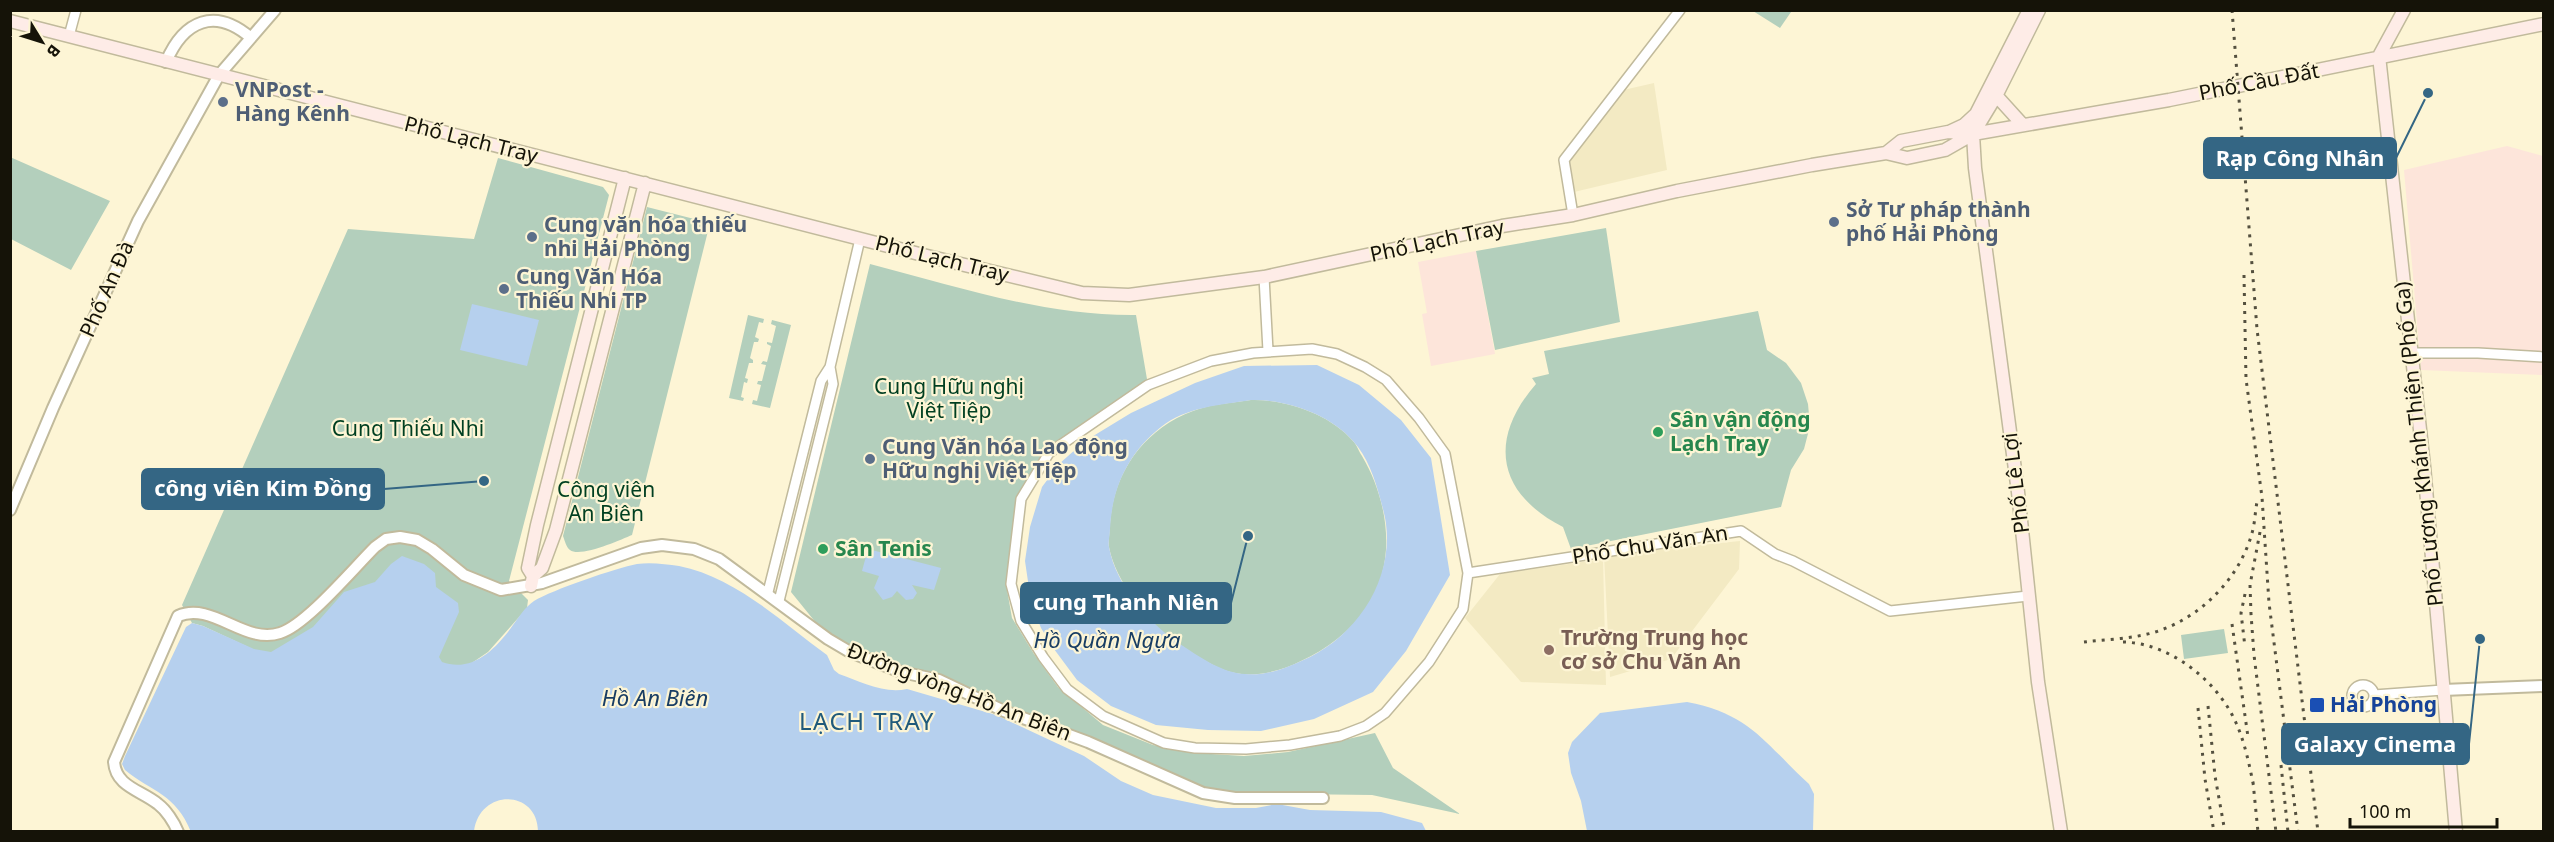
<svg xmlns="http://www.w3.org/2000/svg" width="2554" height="842" font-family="'Noto Sans',sans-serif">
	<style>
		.commercial { fill: #fde5da }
		.built { fill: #f3eac3 }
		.green { fill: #b3cfbc }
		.water { fill: #b6d0ee; fill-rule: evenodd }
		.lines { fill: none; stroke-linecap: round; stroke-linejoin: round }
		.minor-casing { stroke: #c1ba9c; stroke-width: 12 }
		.tertiary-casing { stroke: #c1ba9c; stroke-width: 14 }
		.secondary-casing { stroke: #c1ba9c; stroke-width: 15 }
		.minor { stroke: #fff; stroke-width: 9 }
		.tertiary { stroke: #fff; stroke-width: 10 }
		.secondary { stroke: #feece7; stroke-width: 12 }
		.rail { stroke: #54503f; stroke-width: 3; stroke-dasharray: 3 6; stroke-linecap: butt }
		.service-dot { fill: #5c6f8a; stroke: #fdf5d5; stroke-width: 2 }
		.leisure-dot { fill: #2e9e5b; stroke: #fdf5d5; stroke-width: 2 }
		.education-dot { fill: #8d6e63; stroke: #fdf5d5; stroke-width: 2 }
		.transit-dot { fill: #1a4fb4; stroke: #fdf5d5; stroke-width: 2 }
		.labels { text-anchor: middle; stroke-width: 4.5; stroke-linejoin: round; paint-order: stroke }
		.street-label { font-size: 21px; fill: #151308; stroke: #fdf5d5 }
		.service-label { font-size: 21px; font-weight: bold; fill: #4e5e75; stroke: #fdf5d5; text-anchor: start }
		.park-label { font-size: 21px; fill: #003f21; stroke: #fdf5d5 }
		.leisure-label { font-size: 21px; font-weight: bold; fill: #27864d; stroke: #fdf5d5; text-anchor: start }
		.education-label { font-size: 21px; font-weight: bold; fill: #785e54; stroke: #fdf5d5; text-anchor: start }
		.transit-label { font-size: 21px; font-weight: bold; fill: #164399; stroke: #fdf5d5; text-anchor: start }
		.water-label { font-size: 22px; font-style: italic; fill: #183d64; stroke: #fdf5d5 }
		.quarter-label { font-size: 24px; letter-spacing: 1.5px; fill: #205a7b; stroke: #fdf5d5 }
		.leader { fill: none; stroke: #346684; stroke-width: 2 }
		.callout-dot { fill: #346684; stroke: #fdf5d5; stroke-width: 2 }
		.callout { fill: #346684; stroke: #346684; stroke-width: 2 }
		.callout-label { font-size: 22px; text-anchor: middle; font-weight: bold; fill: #fff }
	</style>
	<rect width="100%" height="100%" fill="#fdf5d5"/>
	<path class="commercial" d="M 2507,146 L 2543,156 L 2543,375 L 2421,370 L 2404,170 Z
		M 1476,251 L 1495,354 L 1431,366 L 1422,314 L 1427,313 L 1418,262 Z"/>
	<path class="built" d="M 1654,83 L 1667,170 L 1574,192 L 1567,159 L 1619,91 Z
		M 1740,541 L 1739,569 L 1671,659 L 1610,677 L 1604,555 Z
		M 1603,559 L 1606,685 L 1521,682 L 1465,618 L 1500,574 Z"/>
	<path class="green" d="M 1789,10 L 1791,12 L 1780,28 L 1753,11 Z
		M 10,157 L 110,201 L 71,270 L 11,239 Z
		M 498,158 L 603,187 L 609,195 L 509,581 L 528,600 L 527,608 L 488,652 L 457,673 L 319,632 L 267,656 L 203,626 L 192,623 L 182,605 L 348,229 L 474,239 Z
		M 647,207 L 710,223 L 632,535 C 620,540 580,558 570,550 C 566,547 565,541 563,536 Z
		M 1606,228 L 1620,322 L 1495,350 L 1476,251 Z
		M 870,264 C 959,287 1044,316 1136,315 L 1148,385 L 1047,447 L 1020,498 L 1006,584 L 1012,618 L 1034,654 L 1058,687 L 1103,725 L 1153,745 L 1195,753 L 1244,756 L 1288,752 L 1375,733 L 1393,768 L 1460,814 L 1372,795 L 1203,793 L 1088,739 L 940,678 L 902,670 L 847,648 L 821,629 L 791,592 Z
		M 1758,311 L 1767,350 L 1786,363 L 1801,383 L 1808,404 L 1810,426 L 1804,449 L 1791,470 L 1781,507 L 1571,549 L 1563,527 C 1498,494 1487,440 1536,384 L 1532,378 L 1549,374 L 1544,351 Z
		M 748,315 L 764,319 L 763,323 L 759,322 L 755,337 L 759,339 L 758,342 L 754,342 L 750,358 L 753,360 L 753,363 L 749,363 L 745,378 L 748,379 L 747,383 L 744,382 L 741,397 L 744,398 L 743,401 L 729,398 Z
		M 772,320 L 791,325 L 770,408 L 752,404 L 753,400 L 757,401 L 761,385 L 757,384 L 758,381 L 762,381 L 766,365 L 761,364 L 763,361 L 767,362 L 771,346 L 767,344 L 767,342 L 772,343 L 776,326 L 771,324 Z
		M 1251,400 C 1285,399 1330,414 1353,441 C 1357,445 1359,452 1362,456 C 1388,500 1398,562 1367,607 C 1351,631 1327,649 1301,661 C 1279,672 1251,679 1227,671 C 1209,665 1191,652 1176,642 C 1148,624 1115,580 1109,547 C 1108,540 1110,532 1110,524 C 1113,473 1144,429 1193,411 C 1210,404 1232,403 1251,400 Z
		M 2224,629 L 2228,653 L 2184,659 L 2181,635 Z"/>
	<path class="water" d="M 472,304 L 539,320 L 527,366 L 460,350 Z
		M 1317,365 L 1359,385 L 1401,420 L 1431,458 L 1450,575 L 1406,651 L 1373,692 L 1314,719 L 1261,731 L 1208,730 L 1156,725 L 1111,706 L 1077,680 L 1054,649 L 1041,628 L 1031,602 L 1025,561 L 1030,527 L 1042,487 L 1059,464 L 1085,441 L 1131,413 L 1195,383 L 1244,366 ZM 1251,400 C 1285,399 1330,414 1353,441 C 1367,456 1375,479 1380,498 C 1382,506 1385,515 1386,524 C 1393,580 1358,633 1310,657 C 1289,667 1268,676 1245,674 C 1223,673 1201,658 1183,646 C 1151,626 1116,586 1109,547 C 1108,541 1110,535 1110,529 C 1112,488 1128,453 1161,427 C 1186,407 1220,405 1251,400 Z
		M 868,549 L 941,568 L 934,590 L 912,585 L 917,593 L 913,599 L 906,600 L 897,591 L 892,597 L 883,600 L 874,588 L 879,576 L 862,571 Z
		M 402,556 L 424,564 L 435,573 L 436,587 L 458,603 L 459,612 L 439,657 L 442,662 C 472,673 496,649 513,625 C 519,617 525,607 534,601 C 552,590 616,568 637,564 C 650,562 666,564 679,566 C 735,577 782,622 827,655 L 834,670 L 839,674 C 861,682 884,694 907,689 L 996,715 L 1084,756 L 1121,781 L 1153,795 L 1216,808 L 1256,808 L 1277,804 L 1310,810 L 1381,812 L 1422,823 L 1426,831 L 538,832 C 538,789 480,788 474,831 L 191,832 C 176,794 152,792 125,770 L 122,764 L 125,756 L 186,627 L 192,623 L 203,626 L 254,649 L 271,652 L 313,627 L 344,592 L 375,582 L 391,564 Z
		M 1687,702 C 1751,714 1765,744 1809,784 L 1814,794 L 1813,831 L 1587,831 L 1581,801 L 1571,773 L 1568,753 L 1572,742 L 1600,713 Z"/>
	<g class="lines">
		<defs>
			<path id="minor" d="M 69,36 L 76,10
				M 1573,215 L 1564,160 L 1680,10
				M 1264,277 L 1268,351
				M 1312,349 L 1337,354 L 1365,367 L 1386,380 L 1419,418 L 1445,454 L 1468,573 L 1463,609 L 1429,662 L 1385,713 L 1366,726 L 1340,736 L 1290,745 L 1246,749 L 1195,748 L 1164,743 L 1103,716 L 1067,689 L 1043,657 L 1021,621 L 1011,584 L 1021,499 L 1049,453 L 1148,385 L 1211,361 L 1253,353 Z
				M 2412,353 L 2478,353 L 2544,357
				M 1468,573 L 1741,531 L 1775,554 L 1793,561 L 1890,611 L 2028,596
				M 768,592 L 821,381 L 830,367 L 860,239
				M 779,601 L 833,384 L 830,367
				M2352 696a11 11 0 1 1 22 0a11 11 0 1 1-22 0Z
				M 2374,695 L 2443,690"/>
			<path id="tertiary" d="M 166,62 C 184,20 215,7 251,38
				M 10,510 L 53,408 L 138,221 L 219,75 L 275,10
				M 2443,690 L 2544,686
				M 178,832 C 174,822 166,810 158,804 C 141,790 116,787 114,762 L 178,616 C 212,601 245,645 280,633 C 306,625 353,569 375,547 L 386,539 L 400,537 L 417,540 L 432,549 L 464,575 L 501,590 L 542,583 L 641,548 L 662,545 L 694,549 L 719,559 L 828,639 L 850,652 L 901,672 L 939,680 L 1004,711 L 1088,742 L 1203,793 L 1235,798 L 1323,798"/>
			<path id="secondary" d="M 10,21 L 927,256 L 1082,293 L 1129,295 L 1264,277 L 1502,226 L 1573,215 L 1677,191 L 1812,165 L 1886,153 L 1907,158 L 1945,150 L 1973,134 L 1996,96 L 2039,10
				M 2379,56 L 2424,466 L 2456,832
				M 2379,56 L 2404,10
				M 1993,92 L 2022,124
				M 1949,132 L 1964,125 L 1976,114 L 2029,10
				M 1973,134 L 1975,168 L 2018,492 L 2038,682 L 2061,832
				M 1886,153 L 1901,141 L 1948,132 L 1973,134 L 2169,100 L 2544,24
				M 533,576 L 528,568 L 537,525 L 625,178
				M 531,586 L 533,576 L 542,568 L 556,530 L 645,183"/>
		</defs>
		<use href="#minor" class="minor-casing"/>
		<use href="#tertiary" class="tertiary-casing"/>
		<use href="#secondary" class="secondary-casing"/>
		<use href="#minor" class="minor"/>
		<use href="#tertiary" class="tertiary"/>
		<use href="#secondary" class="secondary"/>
		<path class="rail" d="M 2232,10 L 2257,329 L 2318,832
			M 2244,275 L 2246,379 L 2262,497 L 2269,603 L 2298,832
			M 2260,532 L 2250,585 L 2251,614 L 2254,655 L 2276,832
			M 2245,594 L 2241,613 L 2245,647
			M 2232,624 L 2248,737
			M 2084,642 C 2109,639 2137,639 2161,630 C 2203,615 2240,577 2252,533 C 2255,523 2255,512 2257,502
			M 2123,642 C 2172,643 2222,684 2239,730 C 2246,748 2250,768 2254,788
			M 2208,706 L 2215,776 L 2225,832
			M 2198,708 L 2205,779 L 2214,832
			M 2281,765 L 2288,832
			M 2253,782 L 2258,832"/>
	</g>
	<g class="service-dot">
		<circle cx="223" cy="102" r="6"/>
		<circle cx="1834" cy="222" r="6"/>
		<circle cx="532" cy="237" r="6"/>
		<circle cx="504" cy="289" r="6"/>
		<circle cx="870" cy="459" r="6"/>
	</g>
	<g class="leisure-dot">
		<circle cx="1658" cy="432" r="6"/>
		<circle cx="823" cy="549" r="6"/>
	</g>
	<circle class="education-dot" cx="1549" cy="650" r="6"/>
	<rect class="transit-dot" x="2309" y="697" width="16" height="16" rx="3"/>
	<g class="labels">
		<g class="street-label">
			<text transform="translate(2259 82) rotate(-11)" y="7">Phố Cầu Đất</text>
			<text transform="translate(471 140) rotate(14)" y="7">Phố Lạch Tray</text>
			<text transform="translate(1437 241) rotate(-12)" y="7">Phố Lạch Tray</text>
			<text transform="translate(942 259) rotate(14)" y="7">Phố Lạch Tray</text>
			<text transform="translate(107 289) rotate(-66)" y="7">Phố An Đà</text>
			<text transform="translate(2419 444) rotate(-96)" y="7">Phố Lương Khánh Thiện (Phố Ga)</text>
			<text transform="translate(2016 483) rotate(-97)" y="7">Phố Lê Lợi</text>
			<text transform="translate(1650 545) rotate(-9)" y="7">Phố Chu Văn An</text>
			<text transform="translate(959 692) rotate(21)" y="7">Đường vòng Hồ An Biên</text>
		</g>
		<g class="service-label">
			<text x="235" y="97">VNPost -<tspan x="235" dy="24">Hàng Kênh</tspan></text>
			<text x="1846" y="217">Sở Tư pháp thành<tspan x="1846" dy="24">phố Hải Phòng</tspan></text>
			<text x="544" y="232">Cung văn hóa thiếu<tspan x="544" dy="24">nhi Hải Phòng</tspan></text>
			<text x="516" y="284">Cung Văn Hóa<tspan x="516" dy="24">Thiếu Nhi TP</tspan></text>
			<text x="882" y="454">Cung Văn hóa Lao động<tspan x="882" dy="24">Hữu nghị Việt Tiệp</tspan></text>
		</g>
		<g class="park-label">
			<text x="949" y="394">Cung Hữu nghị<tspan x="949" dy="24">Việt Tiệp</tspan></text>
			<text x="408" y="436">Cung Thiếu Nhi</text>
			<text x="606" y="497">Công viên<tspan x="606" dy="24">An Biên</tspan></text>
		</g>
		<g class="leisure-label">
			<text x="1670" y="427">Sân vận động<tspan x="1670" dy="24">Lạch Tray</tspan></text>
			<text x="835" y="556">Sân Tenis</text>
		</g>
		<g class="education-label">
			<text x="1561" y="645">Trường Trung học<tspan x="1561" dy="24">cơ sở Chu Văn An</tspan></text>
		</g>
		<g class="transit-label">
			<text x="2330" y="712">Hải Phòng</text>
		</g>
		<g class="water-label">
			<text x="1107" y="648">Hồ Quần Ngựa</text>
			<text x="655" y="706">Hồ An Biên</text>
		</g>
		<g class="quarter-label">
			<text x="867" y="730">LẠCH TRAY</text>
		</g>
	</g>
	<path class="leader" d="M2428 93L2396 158M484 481L384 489M1248 536L1231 603M2480 639L2469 744"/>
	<g class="callout-dot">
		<circle cx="2428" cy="93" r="6"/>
		<circle cx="484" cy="481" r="6"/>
		<circle cx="1248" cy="536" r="6"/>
		<circle cx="2480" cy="639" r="6"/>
	</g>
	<g class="callout">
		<rect x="2204" y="138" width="192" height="40" rx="6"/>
		<rect x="142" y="469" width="242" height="40" rx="6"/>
		<rect x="1021" y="583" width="210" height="40" rx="6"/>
		<rect x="2282" y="724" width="187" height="40" rx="6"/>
	</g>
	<g class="callout-label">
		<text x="2300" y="166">Rạp Công Nhân</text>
		<text x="263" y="496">công viên Kim Đồng</text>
		<text x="1126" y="610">cung Thanh Niên</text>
		<text x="2375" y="752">Galaxy Cinema</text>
	</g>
	<rect width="2554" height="842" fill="none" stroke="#151308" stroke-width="24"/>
	<g transform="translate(42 42) rotate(128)" stroke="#fdf5d5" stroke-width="4.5" paint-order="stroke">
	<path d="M0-4.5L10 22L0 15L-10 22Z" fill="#151308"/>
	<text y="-9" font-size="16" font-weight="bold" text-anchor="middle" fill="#151308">B</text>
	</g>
	<path d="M2350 818v9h147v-9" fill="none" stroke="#151308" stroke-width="3"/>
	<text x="2359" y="818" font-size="18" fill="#151308" stroke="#fdf5d5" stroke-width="4.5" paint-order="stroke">100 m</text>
</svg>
